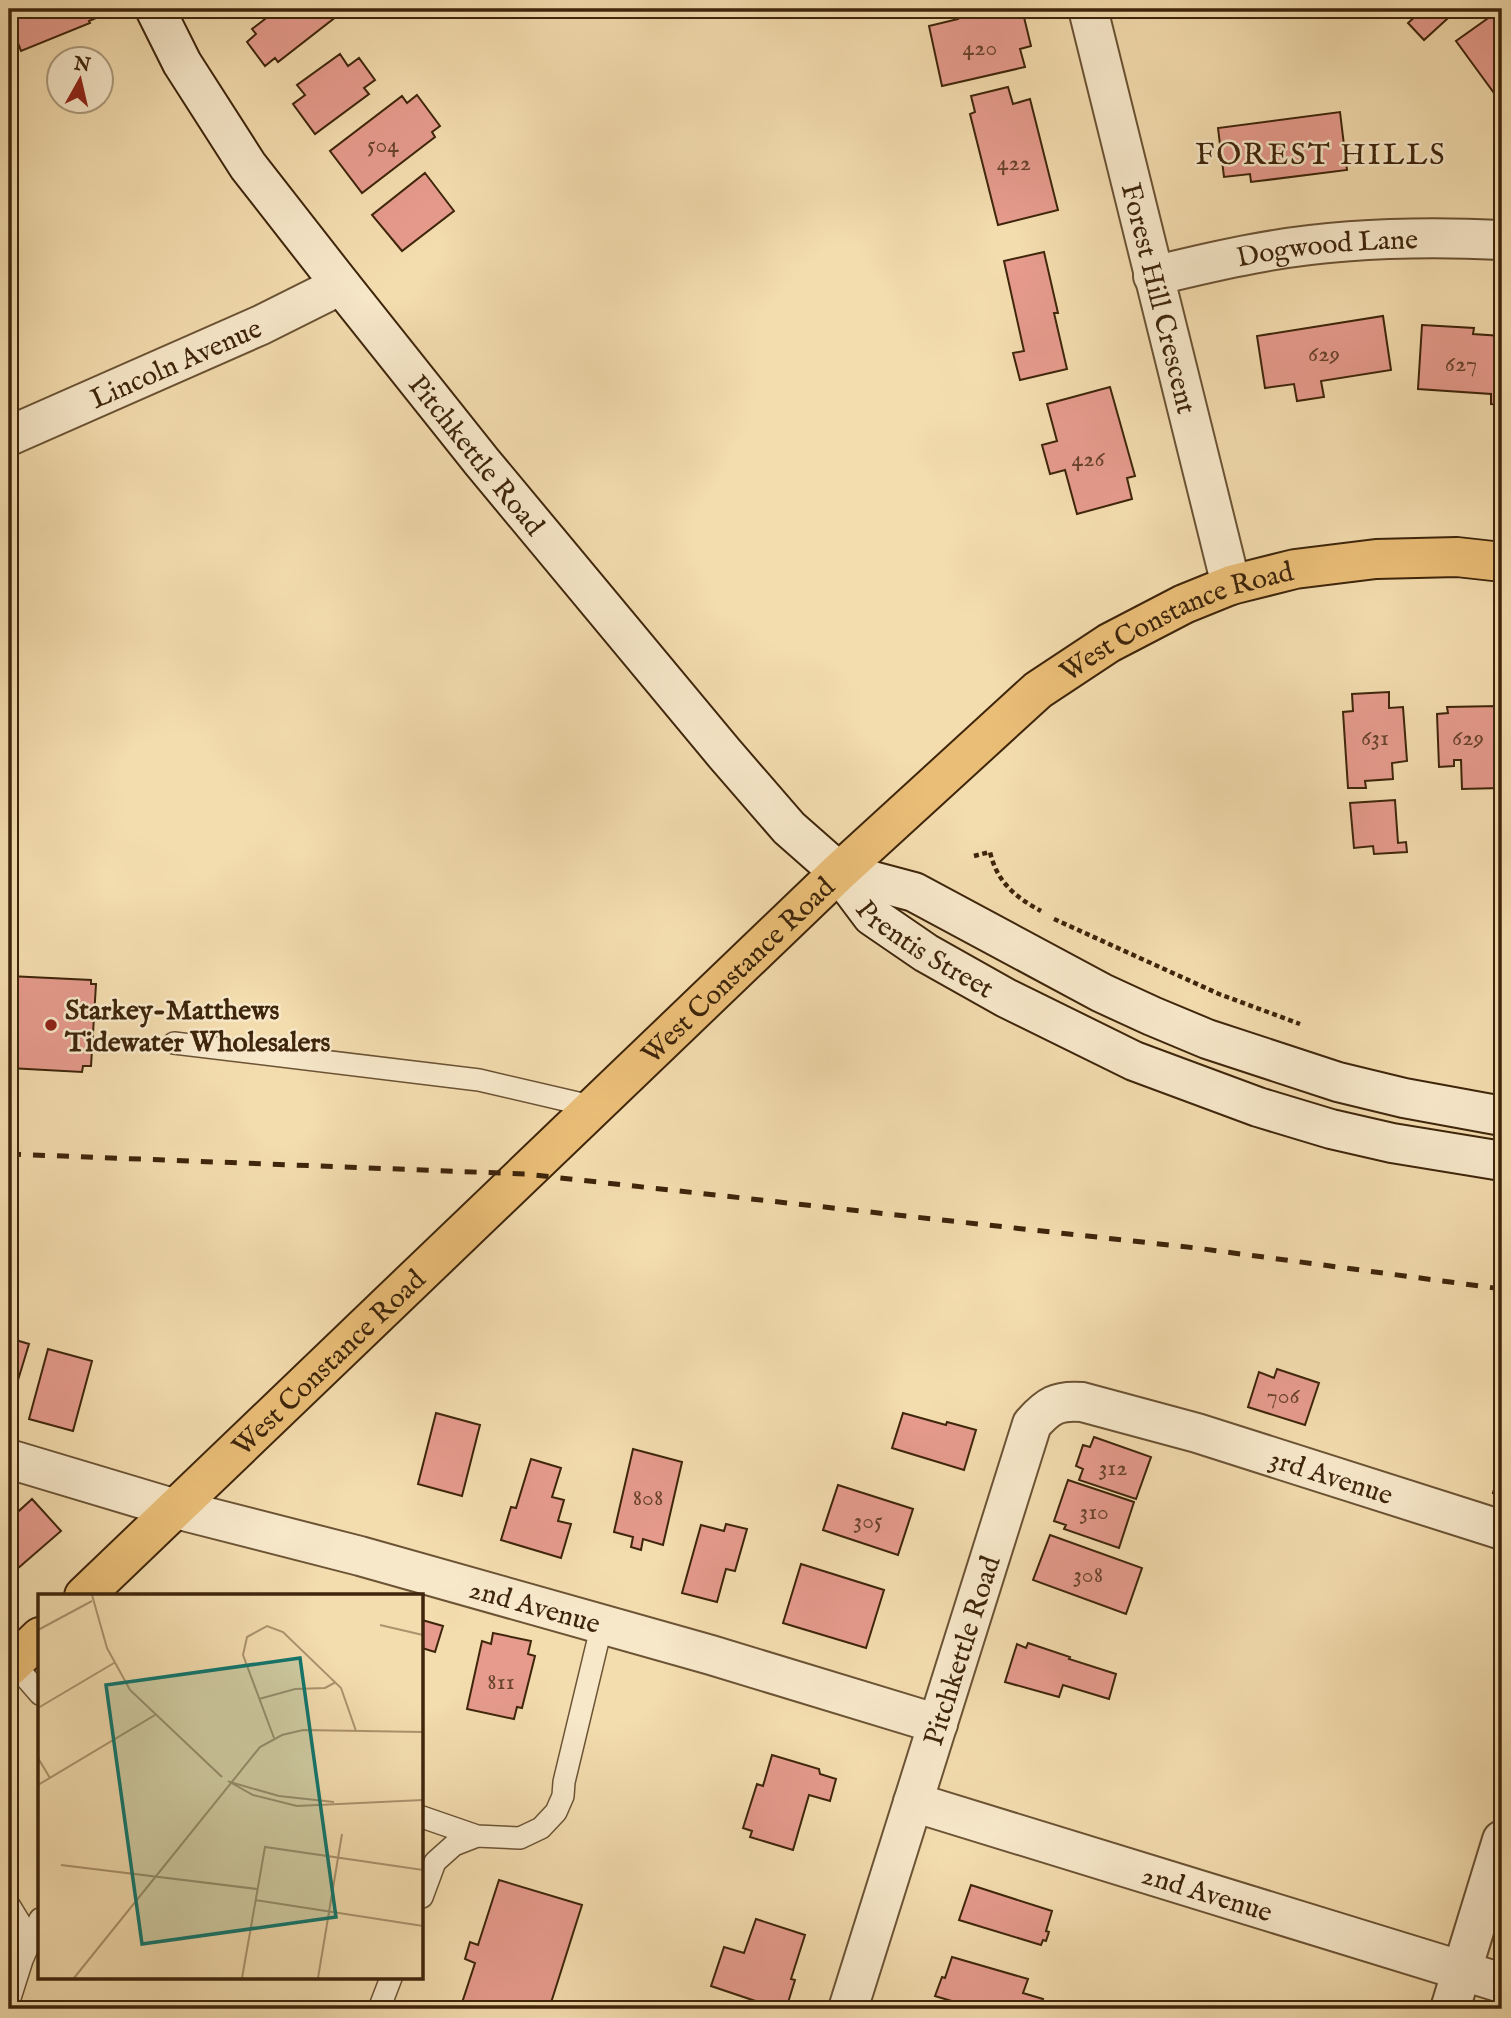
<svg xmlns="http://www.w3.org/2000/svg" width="1511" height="2018" font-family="'IM FELL English',serif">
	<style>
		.building { fill: #e69b8d; stroke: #3e250b; stroke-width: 2 }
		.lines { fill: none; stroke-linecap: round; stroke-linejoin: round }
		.lane-casing { stroke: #6b5334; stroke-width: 24 }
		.street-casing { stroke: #6b5334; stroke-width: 42 }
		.secondary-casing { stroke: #3e250b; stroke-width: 42 }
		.primary-casing { stroke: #3e250b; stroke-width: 42 }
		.path { stroke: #3e250b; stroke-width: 4.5; stroke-dasharray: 5 3.5; stroke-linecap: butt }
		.lane { stroke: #f7e8ca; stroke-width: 21 }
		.street { stroke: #f7e8ca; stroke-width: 38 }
		.secondary { stroke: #f7e8ca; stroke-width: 38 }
		.primary { stroke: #eabe77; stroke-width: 38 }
		.rail { stroke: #3e250b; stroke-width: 5; stroke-dasharray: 12 12; stroke-linecap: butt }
		.poi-dot { fill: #8f2418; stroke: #f7e8ca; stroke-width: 2.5 }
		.labels { text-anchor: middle; stroke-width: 5; stroke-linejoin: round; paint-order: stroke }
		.number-label { font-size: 24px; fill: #68422c }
		.street-label { font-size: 28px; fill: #3e250b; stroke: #f7e8ca }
		.poi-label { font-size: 28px; font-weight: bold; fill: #3e250b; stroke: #f7e8ca; text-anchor: start }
		.neighbourhood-label { font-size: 30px; letter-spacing: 2px; fill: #3e250b; stroke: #f7e8ca }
		.inset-road { fill: none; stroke: #ab936d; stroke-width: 2 }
		.view { fill: #0f766e; fill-opacity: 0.15; stroke: #0f766e; stroke-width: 3.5 }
		.inset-edge { fill: none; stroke: #3e250b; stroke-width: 3.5 }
	</style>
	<rect width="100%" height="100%" fill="#f3dcae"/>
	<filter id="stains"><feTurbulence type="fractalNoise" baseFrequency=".00286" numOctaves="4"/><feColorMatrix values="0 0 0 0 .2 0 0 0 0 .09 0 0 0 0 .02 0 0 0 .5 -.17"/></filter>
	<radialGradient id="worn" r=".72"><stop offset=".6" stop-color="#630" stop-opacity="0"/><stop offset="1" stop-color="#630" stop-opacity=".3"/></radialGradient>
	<path class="building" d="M 9,9 L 100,9 L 103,15 L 89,21 L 90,23 L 21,51 L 9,19 Z
		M 209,9 L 230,9 L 214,18 Z
		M 278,9 L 336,9 L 333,11 L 337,16 L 278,62 L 275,58 L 265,66 L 247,42 L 256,34 L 252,29 Z
		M 955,9 L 1022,9 L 1031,46 L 1020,49 L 1025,67 L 942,86 L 929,26 L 958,19 Z
		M 1418,9 L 1458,9 L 1424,40 L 1408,23 L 1420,12 Z
		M 1501,9 L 1502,9 L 1502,104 L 1456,41 Z
		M 340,54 L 348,66 L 359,58 L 375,80 L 364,88 L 369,94 L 315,134 L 293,104 L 305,95 L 297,85 Z
		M 1008,87 L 1013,104 L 1030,99 L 1058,210 L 998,225 L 970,114 L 975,112 L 971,96 Z
		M 417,95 L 440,126 L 432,132 L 435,137 L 362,193 L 330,151 L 402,96 L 407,103 Z
		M 1340,112 L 1347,170 L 1251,182 L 1250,174 L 1224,177 L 1218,128 Z
		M 425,173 L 454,211 L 402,251 L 372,215 Z
		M 1044,252 L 1058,313 L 1054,313 L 1067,369 L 1020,380 L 1013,353 L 1024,351 L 1004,261 Z
		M 1383,316 L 1391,370 L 1321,381 L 1324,397 L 1297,401 L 1294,384 L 1265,388 L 1257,336 Z
		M 1422,325 L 1474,328 L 1473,334 L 1502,336 L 1502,405 L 1491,404 L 1491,394 L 1418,389 Z
		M 1110,387 L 1135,476 L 1127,478 L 1132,499 L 1077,514 L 1065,470 L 1050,474 L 1042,445 L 1057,441 L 1047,404 Z
		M 1389,692 L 1389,708 L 1403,707 L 1407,761 L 1392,763 L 1393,779 L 1365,781 L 1366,788 L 1348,788 L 1343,712 L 1353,711 L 1352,694 Z
		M 1498,706 L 1500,788 L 1462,789 L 1461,760 L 1454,760 L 1454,766 L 1439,767 L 1437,714 L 1448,713 L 1447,707 Z
		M 1395,800 L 1398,843 L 1406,842 L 1407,852 L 1374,854 L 1373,846 L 1354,848 L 1350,803 Z
		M 9,976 L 91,980 L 91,984 L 96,984 L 91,1066 L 83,1066 L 82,1072 L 9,1068 Z
		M 9,1338 L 29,1344 L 11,1403 L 9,1402 Z
		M 48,1349 L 92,1361 L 73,1431 L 29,1419 Z
		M 1277,1369 L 1319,1383 L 1305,1425 L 1248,1407 L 1259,1372 L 1274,1378 Z
		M 1502,1402 L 1502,1432 L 1495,1431 Z
		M 436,1413 L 480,1425 L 462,1496 L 418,1484 Z
		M 903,1413 L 946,1425 L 947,1422 L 976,1430 L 964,1470 L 892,1448 Z
		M 1094,1437 L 1151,1457 L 1136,1499 L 1079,1480 L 1083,1469 L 1076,1466 L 1083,1445 L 1090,1447 Z
		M 633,1449 L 682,1462 L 663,1545 L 643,1539 L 641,1550 L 631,1547 L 633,1537 L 614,1532 Z
		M 531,1459 L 561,1468 L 552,1497 L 564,1500 L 558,1521 L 571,1524 L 561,1558 L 501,1540 L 511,1507 L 516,1508 Z
		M 1502,1461 L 1502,1496 L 1493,1493 Z
		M 1068,1480 L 1134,1502 L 1119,1548 L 1064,1529 L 1066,1525 L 1054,1521 Z
		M 838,1485 L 913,1509 L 898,1555 L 823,1530 Z
		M 32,1499 L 61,1531 L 9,1576 L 9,1520 Z
		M 726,1524 L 747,1529 L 735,1571 L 726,1569 L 717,1602 L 682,1593 L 701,1525 L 724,1531 Z
		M 1050,1535 L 1142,1568 L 1126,1614 L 1033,1580 Z
		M 801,1564 L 884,1590 L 866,1648 L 783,1623 Z
		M 422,1620 L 443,1626 L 435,1652 L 422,1648 Z
		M 493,1633 L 531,1641 L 528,1654 L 535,1656 L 522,1708 L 517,1707 L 514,1719 L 467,1709 L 482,1641 L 491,1644 Z
		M 1028,1643 L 1070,1657 L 1069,1659 L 1116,1674 L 1109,1699 L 1063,1685 L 1059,1697 L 1005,1682 L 1017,1644 L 1026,1648 Z
		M 772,1755 L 819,1769 L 820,1774 L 836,1779 L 830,1801 L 809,1795 L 793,1850 L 750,1837 L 752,1831 L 743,1828 L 757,1784 L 763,1786 Z
		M 499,1880 L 582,1905 L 549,2009 L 460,2009 L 475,1963 L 465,1959 L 470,1942 L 478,1945 Z
		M 971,1885 L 1052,1911 L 1046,1931 L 1049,1932 L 1046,1941 L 1043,1940 L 1041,1945 L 959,1920 Z
		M 756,1919 L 805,1935 L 791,1979 L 795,1980 L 786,2009 L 779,2009 L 711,1986 L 724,1947 L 744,1953 Z
		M 952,1957 L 1028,1979 L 1023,1993 L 1043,1999 L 1040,2009 L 978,2009 L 935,1996 L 942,1977 L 945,1978 Z"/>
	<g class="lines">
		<defs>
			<path id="lane" d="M 174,1043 L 479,1080 L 595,1107
				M 13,1663 L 40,1694
				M 422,1817 L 477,1836
				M 422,1897 L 435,1862 L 454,1845 L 477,1836 L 520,1838 L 541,1828 L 556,1812 L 563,1796 L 564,1782 L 602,1624
				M 9,1905 L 31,1941
				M 9,2001 L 22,1960 L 40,1919
				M 379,2009 L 391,1978"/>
			<g id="street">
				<path id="s1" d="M 1088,9 L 1231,585"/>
				<path id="s2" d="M 1153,276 C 1186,268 1219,260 1252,254 C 1334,238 1419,236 1502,240"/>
				<path id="s3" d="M 9,436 L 261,325 L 341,285"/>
				<path id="s4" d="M 9,1459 L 176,1509 L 360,1556 L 711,1655 L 938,1724"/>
				<path id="s5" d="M 913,1802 L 1502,1983"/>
				<path id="s6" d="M 848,2009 L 1032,1424 C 1048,1406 1057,1400 1082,1402 L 1197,1433 L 1502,1530"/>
				<path d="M 1450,2009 L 1502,1840"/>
			</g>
			<g id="secondary">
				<path id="s7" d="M 155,9 L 182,63 L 248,166 L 341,285 L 482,462 L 724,753 L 789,828 L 839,872 L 872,916 L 926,953 L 1006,998 L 1134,1061 L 1258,1107 L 1331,1129 L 1392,1143 L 1502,1161"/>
				<path d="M 839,872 L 914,892 L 1102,993 L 1152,1016 L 1207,1039 L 1338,1082 L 1404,1098 L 1502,1116"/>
			</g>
			<g id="primary">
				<path id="s8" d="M 84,1596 L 839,872 L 1038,690 L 1109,643 L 1184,604 L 1231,585 L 1295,569 L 1376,559 L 1457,557 L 1502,562"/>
				<path d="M 9,1667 L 40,1637"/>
			</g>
		</defs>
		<use href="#lane" class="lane-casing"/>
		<use href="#street" class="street-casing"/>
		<use href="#secondary" class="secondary-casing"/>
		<use href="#primary" class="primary-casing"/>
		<path class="path" d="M 974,856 L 990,852 C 997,882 1015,897 1041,911
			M 1054,919 L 1219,994 L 1300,1024"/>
		<use href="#lane" class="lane"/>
		<use href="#street" class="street"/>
		<use href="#secondary" class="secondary"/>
		<use href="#primary" class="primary"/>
		<path class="rail" d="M 9,1154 L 525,1174 L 1196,1248 L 1502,1289"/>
	</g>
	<circle class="poi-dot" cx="51" cy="1025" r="7"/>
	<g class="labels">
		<g class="number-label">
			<text x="980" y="55">420</text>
			<text x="383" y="152">504</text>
			<text x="1014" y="170">422</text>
			<text x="1324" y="361">629</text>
			<text x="1461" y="371">627</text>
			<text x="1088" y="466">426</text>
			<text x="1375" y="745">631</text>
			<text x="1468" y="745">629</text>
			<text x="1283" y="1403">706</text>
			<text x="1113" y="1475">312</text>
			<text x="648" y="1505">808</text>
			<text x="1094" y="1519">310</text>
			<text x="868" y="1528">305</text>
			<text x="1088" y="1582">308</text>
			<text x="501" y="1689">811</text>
		</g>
		<g class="street-label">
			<text dy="10" stroke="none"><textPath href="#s2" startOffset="177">Dogwood Lane</textPath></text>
			<text dy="10" stroke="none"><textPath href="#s1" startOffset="298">Forest Hill Crescent</textPath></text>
			<text dy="10" stroke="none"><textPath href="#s3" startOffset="182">Lincoln Avenue</textPath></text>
			<text dy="10" stroke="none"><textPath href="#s7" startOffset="551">Pitchkettle Road</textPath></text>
			<text dy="10" stroke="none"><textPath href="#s8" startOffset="1472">West Constance Road</textPath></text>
			<text dy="10" stroke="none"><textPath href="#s7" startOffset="1222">Prentis Street</textPath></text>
			<text dy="10" stroke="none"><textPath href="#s8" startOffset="905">West Constance Road</textPath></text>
			<text dy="10" stroke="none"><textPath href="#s8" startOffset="338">West Constance Road</textPath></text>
			<text dy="10" stroke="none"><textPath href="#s6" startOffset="931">3rd Avenue</textPath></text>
			<text dy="10" stroke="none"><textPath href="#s4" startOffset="546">2nd Avenue</textPath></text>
			<text dy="10" stroke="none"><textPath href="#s6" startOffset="376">Pitchkettle Road</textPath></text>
			<text dy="10" stroke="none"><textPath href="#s5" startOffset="308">2nd Avenue</textPath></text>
		</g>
		<g class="poi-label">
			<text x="65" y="1019">Starkey-Matthews<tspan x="65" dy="32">Tidewater Wholesalers</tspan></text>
		</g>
		<g class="neighbourhood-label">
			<text x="1321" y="164">FOREST HILLS</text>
		</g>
	</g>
	<g transform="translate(38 1594)">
		<rect width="385" height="385" fill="#f3dcae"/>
		<path class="inset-road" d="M 54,1 L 69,54 L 92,96 L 184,183M 342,31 L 385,41M 0,36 L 54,7M 221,105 L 257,95 L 287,94 L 298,88M 0,114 L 76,69M 236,144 L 205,61 L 209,43 L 229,32 L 245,38 L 303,94 L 318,137M 0,164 L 12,184M 190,187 L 215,201 L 259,212 L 385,206M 192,188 L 241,202 L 296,208M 0,191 L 117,121M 23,271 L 219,295M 217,306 L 385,332M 36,384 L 222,153 L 244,141 L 265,136 L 385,138M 204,384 L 227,253 L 385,276M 280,384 L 304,240"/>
		<path class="view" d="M 262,64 L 298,323 L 104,350 L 68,91 Z"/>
		<rect width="385" height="385" class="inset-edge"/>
	</g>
	<rect width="1511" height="2018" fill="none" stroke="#f3dcae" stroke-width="35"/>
	<rect x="10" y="10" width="1490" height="1997" fill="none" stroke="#3e250b" stroke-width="3.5"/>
	<rect x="18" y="18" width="1476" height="1983" fill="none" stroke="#3e250b" stroke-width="2"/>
	<g transform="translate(80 80) rotate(8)"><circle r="33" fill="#f7e8ca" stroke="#ad9a7e" stroke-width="2"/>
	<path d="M0-5L12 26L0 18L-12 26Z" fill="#8f2418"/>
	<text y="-10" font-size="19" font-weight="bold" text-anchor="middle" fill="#3e250b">N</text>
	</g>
	<rect width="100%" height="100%" filter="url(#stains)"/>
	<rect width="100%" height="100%" fill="url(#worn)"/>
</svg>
